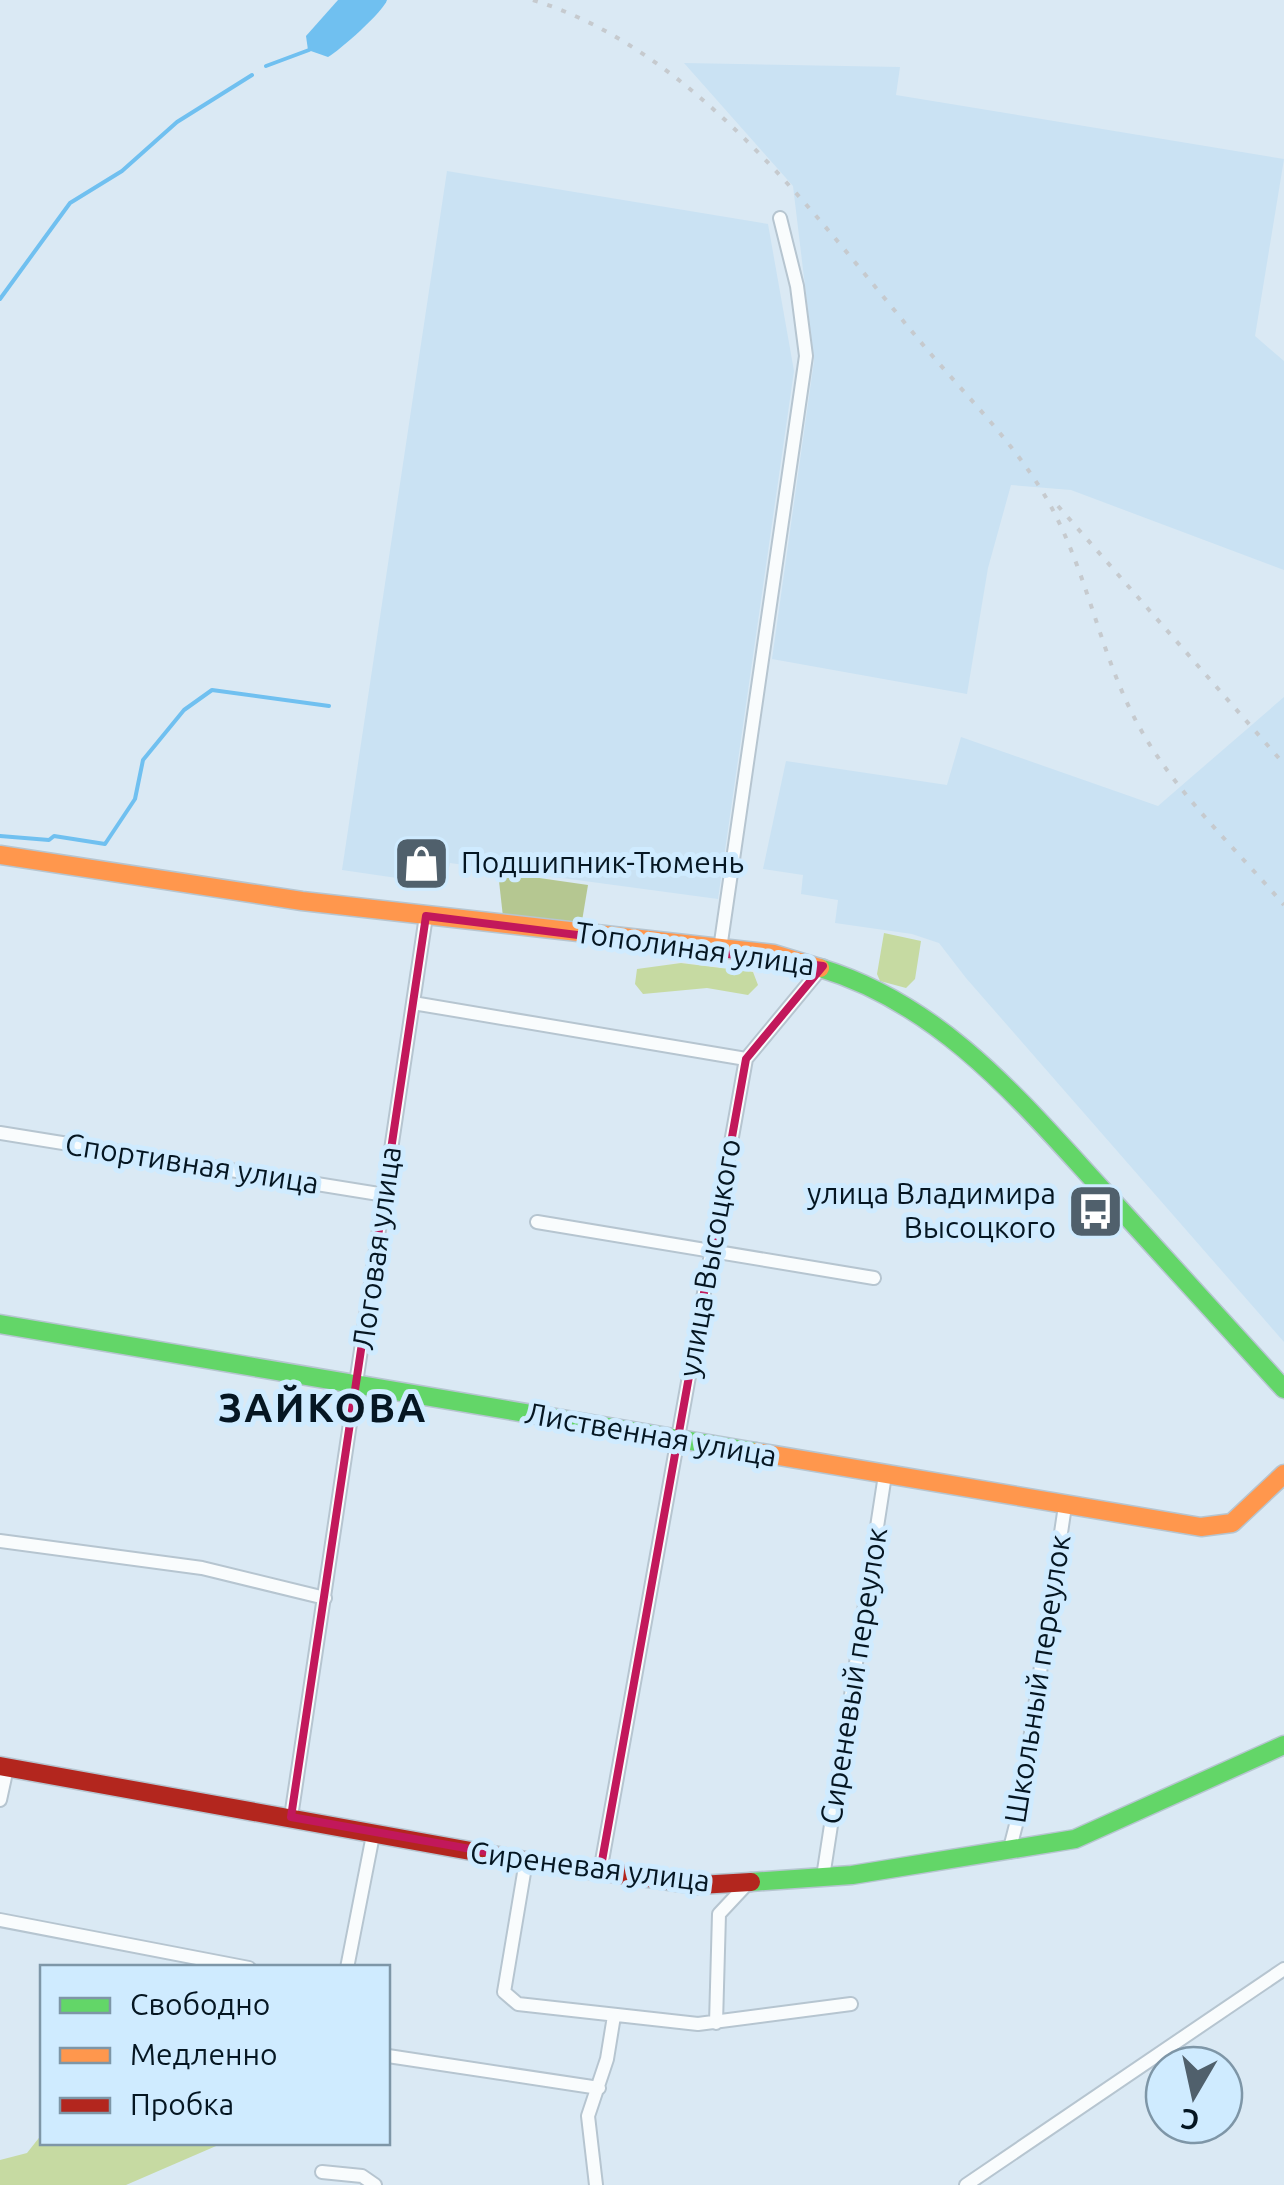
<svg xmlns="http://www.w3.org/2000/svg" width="1284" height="2185" font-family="Ubuntu,sans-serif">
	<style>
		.built { fill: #cae2f3 }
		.green { fill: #c6daa2 }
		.forest { fill: #b5c791 }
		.water { fill: #70c0f0 }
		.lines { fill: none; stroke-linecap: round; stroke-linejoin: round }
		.stream { stroke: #70c0f0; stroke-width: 4 }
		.street-casing { stroke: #b6c5d0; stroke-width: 16 }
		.fast-casing { stroke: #b6c5d0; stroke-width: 21 }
		.slow-casing { stroke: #b6c5d0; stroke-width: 21 }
		.jam-casing { stroke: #b6c5d0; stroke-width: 21 }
		.street { stroke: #f9fcfd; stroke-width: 12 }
		.fast { stroke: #63d668; stroke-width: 18 }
		.slow { stroke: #ff974d; stroke-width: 18 }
		.jam { stroke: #b3261e; stroke-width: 18 }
		.rail { stroke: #c6cace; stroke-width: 4; stroke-dasharray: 5 10; stroke-linecap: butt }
		.marked { fill: none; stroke: #c2185b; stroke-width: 8; stroke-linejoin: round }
		.labels { text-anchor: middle; stroke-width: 10; stroke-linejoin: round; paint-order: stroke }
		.poi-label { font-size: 30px; fill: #051622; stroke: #cfebff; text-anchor: start }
		.street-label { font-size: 30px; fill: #051622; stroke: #cfebff }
		.district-label { font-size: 40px; font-weight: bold; letter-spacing: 2.5px; fill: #051622; stroke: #cfebff }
	</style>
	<rect width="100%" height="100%" fill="#dae9f4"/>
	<path class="built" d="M 684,63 L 900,67 L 896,95 L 1284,159 L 1255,336 L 1284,361 L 1284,570 L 1071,490 L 1011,485 L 988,568 L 967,694 L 772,659 L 814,361 L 793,186 Z
		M 447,171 L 768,224 L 794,371 L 718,899 L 450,863 L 445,885 L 342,870 Z
		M 1284,697 L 1284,1342 L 966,978 L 939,943 L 912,934 L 835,923 L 838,900 L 801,894 L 803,875 L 763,869 L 786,761 L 947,785 L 961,737 L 1158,806 Z"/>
	<path class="green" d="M 884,933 L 921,941 L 915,979 L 906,988 L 880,981 L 877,974 Z
		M 681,963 L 753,972 L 758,985 L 748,995 L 707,988 L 643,994 L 635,984 L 637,969 Z
		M 42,2134 L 42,2142 L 223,2143 L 126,2185 L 0,2185 L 0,2160 L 27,2153 Z"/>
	<path class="forest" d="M 498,872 L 588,885 L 581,927 L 503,917 Z"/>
	<path class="water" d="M 338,0 L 387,0 C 384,11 339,51 328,57 L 308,50 L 306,36 Z"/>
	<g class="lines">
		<path class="stream" d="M 266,66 L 309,50
			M 0,299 L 70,203 L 122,171 L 177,122 L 252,75
			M 0,836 L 49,840 L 54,836 L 105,844 L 135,799 L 143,760 L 184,710 L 212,690 L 329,706"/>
		<defs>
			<path id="street" d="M 720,949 L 806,356 L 797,286 L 780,218
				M 413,1003 L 746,1059
				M 0,1133 L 385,1195
				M 537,1222 L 874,1278
				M 0,1541 L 202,1568 L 325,1598
				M 0,1800 L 7,1768
				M 291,1817 L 426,916
				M 1009,1852 L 1019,1813 L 1065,1506
				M 526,1861 L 504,1992 L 518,2004 L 698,2024 L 851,2004
				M 600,1872 L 746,1059 L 823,966
				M 823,1877 L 885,1475
				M 0,1920 L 249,1968
				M 347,1968 L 373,1835
				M 716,2023 L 719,1914 L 748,1883
				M 388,2056 L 599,2088
				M 322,2172 L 362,2176 L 375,2185
				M 596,2185 L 588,2116 L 607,2059 L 614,2016
				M 966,2185 L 1284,1969"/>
			<path id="fast" d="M 820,968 C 944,1005 1024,1105 1109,1197 C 1167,1261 1226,1325 1284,1389
				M 0,1324 L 756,1452
				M 751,1882 L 852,1875 L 1075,1839 L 1284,1745"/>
			<path id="slow" d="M 0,855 L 302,901 L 774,954 L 820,968
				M 756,1452 L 1201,1527 L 1232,1523 L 1284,1474"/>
			<path id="jam" d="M 0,1766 L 526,1861 L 699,1885 L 751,1882"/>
		</defs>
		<use href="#street" class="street-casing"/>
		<use href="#fast" class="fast-casing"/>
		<use href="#slow" class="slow-casing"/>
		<use href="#jam" class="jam-casing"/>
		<use href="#street" class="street"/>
		<use href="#fast" class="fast"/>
		<use href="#slow" class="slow"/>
		<use href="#jam" class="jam"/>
		<path class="rail" d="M 533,0 C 696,51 813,213 919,340 C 957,386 1002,430 1035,480 C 1087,557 1096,651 1141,730 C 1177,794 1236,849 1284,905
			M 1058,506 L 1284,764"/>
	</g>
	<path class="marked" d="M 426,916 L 823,966 L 746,1059 L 600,1872 L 291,1817 Z"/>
	<defs>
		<symbol id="shop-square" viewBox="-11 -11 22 22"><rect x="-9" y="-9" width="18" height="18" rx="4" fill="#50606c" stroke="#cfebff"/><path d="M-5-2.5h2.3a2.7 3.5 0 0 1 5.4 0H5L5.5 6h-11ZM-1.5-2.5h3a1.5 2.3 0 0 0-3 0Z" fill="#fff"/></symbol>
		<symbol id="bus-square" viewBox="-11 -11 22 22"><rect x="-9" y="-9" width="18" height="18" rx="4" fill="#50606c" stroke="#cfebff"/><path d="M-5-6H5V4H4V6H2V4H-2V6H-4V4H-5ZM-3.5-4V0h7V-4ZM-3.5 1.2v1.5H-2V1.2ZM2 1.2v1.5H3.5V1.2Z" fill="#fff"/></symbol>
	</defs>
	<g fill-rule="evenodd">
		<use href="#shop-square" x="390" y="832" width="63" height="63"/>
		<use href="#bus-square" x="1064" y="1180" width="63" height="63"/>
	</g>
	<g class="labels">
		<g class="poi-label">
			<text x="461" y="873">Подшипник-Тюмень</text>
			<text x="1056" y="1204" text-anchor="end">улица Владимира<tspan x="1056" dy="34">Высоцкого</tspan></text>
		</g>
		<g class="street-label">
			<text transform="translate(695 949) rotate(8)" y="10">Тополиная улица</text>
			<text transform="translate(192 1164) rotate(9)" y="10">Спортивная улица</text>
			<text transform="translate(377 1248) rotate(-82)" y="10">Логовая улица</text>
			<text transform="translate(710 1258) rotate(-80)" y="10">улица Высоцкого</text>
			<text transform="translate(651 1435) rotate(10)" y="10">Лиственная улица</text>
			<text transform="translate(854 1676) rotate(-81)" y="10">Сиреневый переулок</text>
			<text transform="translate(1038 1679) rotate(-81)" y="10">Школьный переулок</text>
			<text transform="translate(590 1867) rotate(7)" y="10">Сиреневая улица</text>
		</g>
		<g class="district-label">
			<text x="323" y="1422">ЗАЙКОВА</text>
		</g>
	</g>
	<rect x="40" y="1965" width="350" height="180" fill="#cfebff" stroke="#7e96a7" stroke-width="2.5"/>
	<rect x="60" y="1998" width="50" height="15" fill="#63d668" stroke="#7e96a7" stroke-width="2.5"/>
	<text x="130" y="2015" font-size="30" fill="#051622">Свободно</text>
	<rect x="60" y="2048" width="50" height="15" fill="#ff974d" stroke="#7e96a7" stroke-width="2.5"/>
	<text x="130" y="2065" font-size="30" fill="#051622">Медленно</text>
	<rect x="60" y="2098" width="50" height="15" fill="#b3261e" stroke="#7e96a7" stroke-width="2.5"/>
	<text x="130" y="2115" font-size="30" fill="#051622">Пробка</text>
	<g transform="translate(1194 2095) rotate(189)"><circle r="48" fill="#cfebff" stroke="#7e96a7" stroke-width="2.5"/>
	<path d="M0-8L18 38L0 25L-18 38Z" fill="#50606c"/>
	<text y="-15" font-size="28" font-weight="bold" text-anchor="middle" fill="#051622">С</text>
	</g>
</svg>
